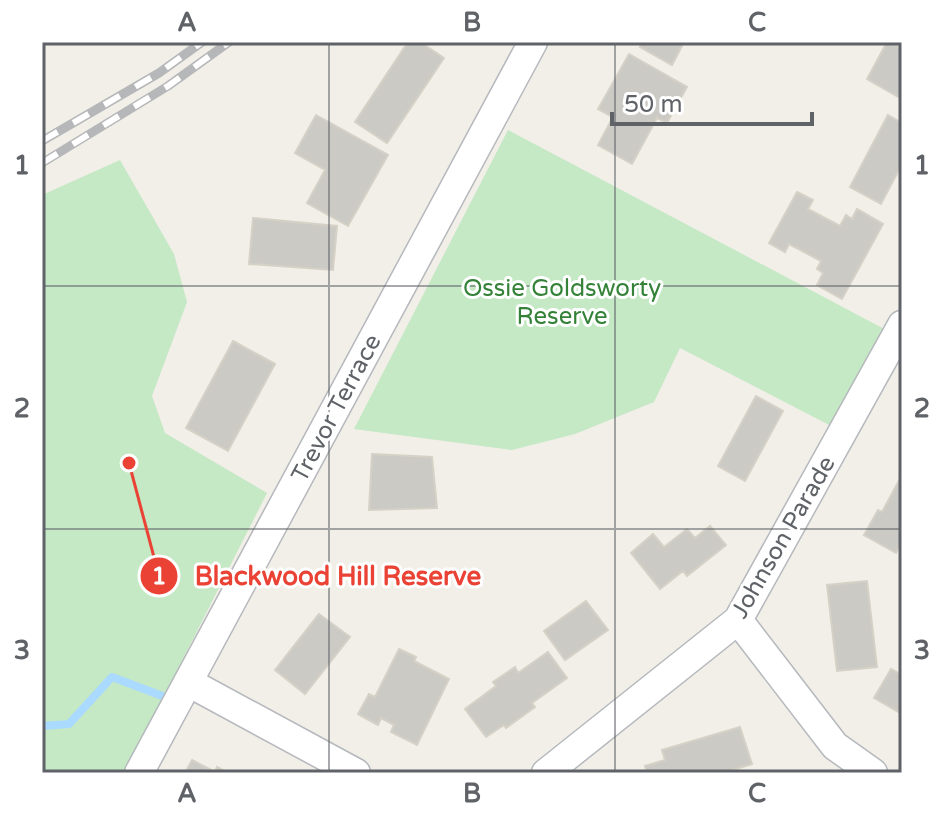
<svg xmlns="http://www.w3.org/2000/svg" width="944" height="815" font-family="'Varela Round',sans-serif">
	<style>
		.green { fill: #c5e8c5 }
		.lines { fill: none; stroke-linecap: round; stroke-linejoin: round }
		.stream { stroke: #aadaff; stroke-width: 8 }
		.building { fill: #cccac5; stroke: #d6d1c6; stroke-width: 2 }
		.minor-casing { stroke: #b5b8bc; stroke-width: 31 }
		.minor { stroke: #fff; stroke-width: 28 }
		.rail-casing { stroke: #b6b7b8; stroke-width: 9 }
		.rail { stroke: #fff; stroke-width: 6; stroke-dasharray: 18; stroke-linecap: butt }
		.grid { fill: none; stroke: #5f6368; stroke-width: 2; stroke-opacity: 0.55 }
		.labels { text-anchor: middle; stroke-width: 6; stroke-linejoin: round; paint-order: stroke }
		.park-label { font-size: 24px; fill: #348238; stroke: #fff }
		.street-label { font-size: 24px; fill: #5f6368; stroke: #fff }
		.leader { fill: none; stroke: #ea4335; stroke-width: 3 }
		.callout-dot { fill: #ea4335; stroke: #fff; stroke-width: 3 }
		.mark-label { font-size: 24px; text-anchor: middle; font-weight: bold; fill: #fff }
		.callout-label { font-size: 26px; text-anchor: middle; font-weight: bold; fill: #ea4335; stroke: #fff; stroke-width: 6; stroke-linejoin: round; paint-order: stroke }
		.neatline { fill: none; stroke: #5f6368; stroke-width: 3 }
		.grid-label { font-size: 26px; text-anchor: middle; font-weight: bold; fill: #5f6368 }
	</style>
	<rect width="100%" height="100%" fill="#f1efe8"/>
	<path class="green" d="M 508,130 L 888,331 L 833,427 L 680,348 L 654,402 L 575,434 L 512,450 L 354,429 Z
		M 120,160 L 174,254 L 187,302 L 152,396 L 165,433 L 267,493 L 125,773 L 42,773 L 42,195 Z"/>
	<g class="lines">
		<path class="stream" d="M 42,726 L 69,724 L 112,677 L 173,700"/>
	</g>
	<path class="building" d="M 408,42 L 420,42 L 444,58 L 387,143 L 355,122 Z
		M 642,42 L 684,42 L 672,65 L 640,47 Z
		M 887,42 L 902,48 L 902,99 L 867,79 Z
		M 629,54 L 687,87 L 667,123 L 657,118 L 632,164 L 598,145 L 613,117 L 598,109 Z
		M 316,115 L 388,155 L 348,226 L 307,203 L 325,170 L 295,153 Z
		M 888,115 L 902,123 L 902,164 L 881,204 L 850,187 Z
		M 797,192 L 813,200 L 808,209 L 840,226 L 846,215 L 852,219 L 857,209 L 883,224 L 842,299 L 817,285 L 823,273 L 817,269 L 821,261 L 789,244 L 785,252 L 769,243 Z
		M 253,218 L 337,226 L 333,270 L 249,264 Z
		M 233,341 L 275,364 L 228,451 L 186,428 Z
		M 756,396 L 783,411 L 745,481 L 718,466 Z
		M 372,454 L 432,457 L 437,508 L 369,510 Z
		M 902,475 L 902,542 L 896,553 L 864,535 L 878,510 L 882,512 Z
		M 710,526 L 726,545 L 687,576 L 683,571 L 660,589 L 631,553 L 653,534 L 664,547 L 687,529 L 695,538 Z
		M 867,581 L 877,667 L 837,671 L 827,585 Z
		M 586,601 L 608,630 L 565,660 L 544,631 Z
		M 319,614 L 350,637 L 305,694 L 275,670 Z
		M 399,649 L 416,657 L 414,661 L 449,679 L 417,745 L 391,732 L 394,725 L 381,718 L 378,725 L 358,714 L 369,694 L 375,697 Z
		M 548,652 L 567,678 L 532,703 L 535,707 L 506,728 L 504,725 L 486,737 L 465,709 L 496,686 L 493,682 L 515,667 L 518,673 Z
		M 891,669 L 902,675 L 902,714 L 874,698 Z
		M 740,727 L 752,764 L 723,773 L 647,773 L 645,766 L 665,760 L 662,750 Z
		M 192,760 L 215,772 L 217,767 L 228,773 L 185,773 Z"/>
	<g class="lines">
		<defs>
			<path id="minor" d="M 738,620 L 835,746 L 873,773
				M 188,682 L 356,773
				M 139,773 L 533,42
				M 546,773 L 738,620 L 902,325"/>
		</defs>
		<use href="#minor" class="minor-casing"/>
		<use href="#minor" class="minor"/>
		<defs>
			<path id="rail" d="M 42,141 L 159,73 L 202,42
				M 42,163 L 168,86 L 229,42"/>
		</defs>
		<use href="#rail" class="rail-casing"/>
		<use href="#rail" class="rail"/>
	</g>
	<path class="grid" d="M 329,42 L 329,773M 615,42 L 615,773M 42,286 L 902,286M 42,529 L 902,529"/>
	<g class="labels">
		<g class="park-label">
			<text x="562" y="296">Ossie Goldsworty<tspan x="562" dy="28">Reserve</tspan></text>
		</g>
		<g class="street-label">
			<text transform="translate(336 408) rotate(-62)" y="8">Trevor Terrace</text>
			<text transform="translate(783 537) rotate(-60)" y="8">Johnson Parade</text>
		</g>
	</g>
	<path class="leader" d="M129 463L159 576"/>
	<g class="callout-dot">
		<circle cx="129" cy="463" r="8"/>
		<circle cx="159" cy="576" r="20"/>
	</g>
	<g class="mark-label">
		<text x="159" y="584">1</text>
	</g>
	<g class="callout-label">
		<text x="338" y="585">Blackwood Hill Reserve</text>
	</g>
	<rect width="944" height="815" fill="none" stroke="#ffffff" stroke-width="88"/>
	<path d="M612 112v12h200v-12" fill="none" stroke="#5f6368" stroke-width="4"/>
	<text x="624" y="112" font-size="24" fill="#5f6368" stroke="#ffffff" stroke-width="6" paint-order="stroke">50 m</text>
	<rect x="44" y="44" width="856" height="727" class="neatline"/>
	<g class="grid-label">
		<text x="187" y="31">A</text>
		<text x="472" y="31">B</text>
		<text x="757" y="31">C</text>
		<text x="22" y="174">1</text>
		<text x="922" y="174">1</text>
		<text x="22" y="417">2</text>
		<text x="922" y="417">2</text>
		<text x="22" y="659">3</text>
		<text x="922" y="659">3</text>
		<text x="187" y="802">A</text>
		<text x="472" y="802">B</text>
		<text x="757" y="802">C</text>
	</g>
</svg>
